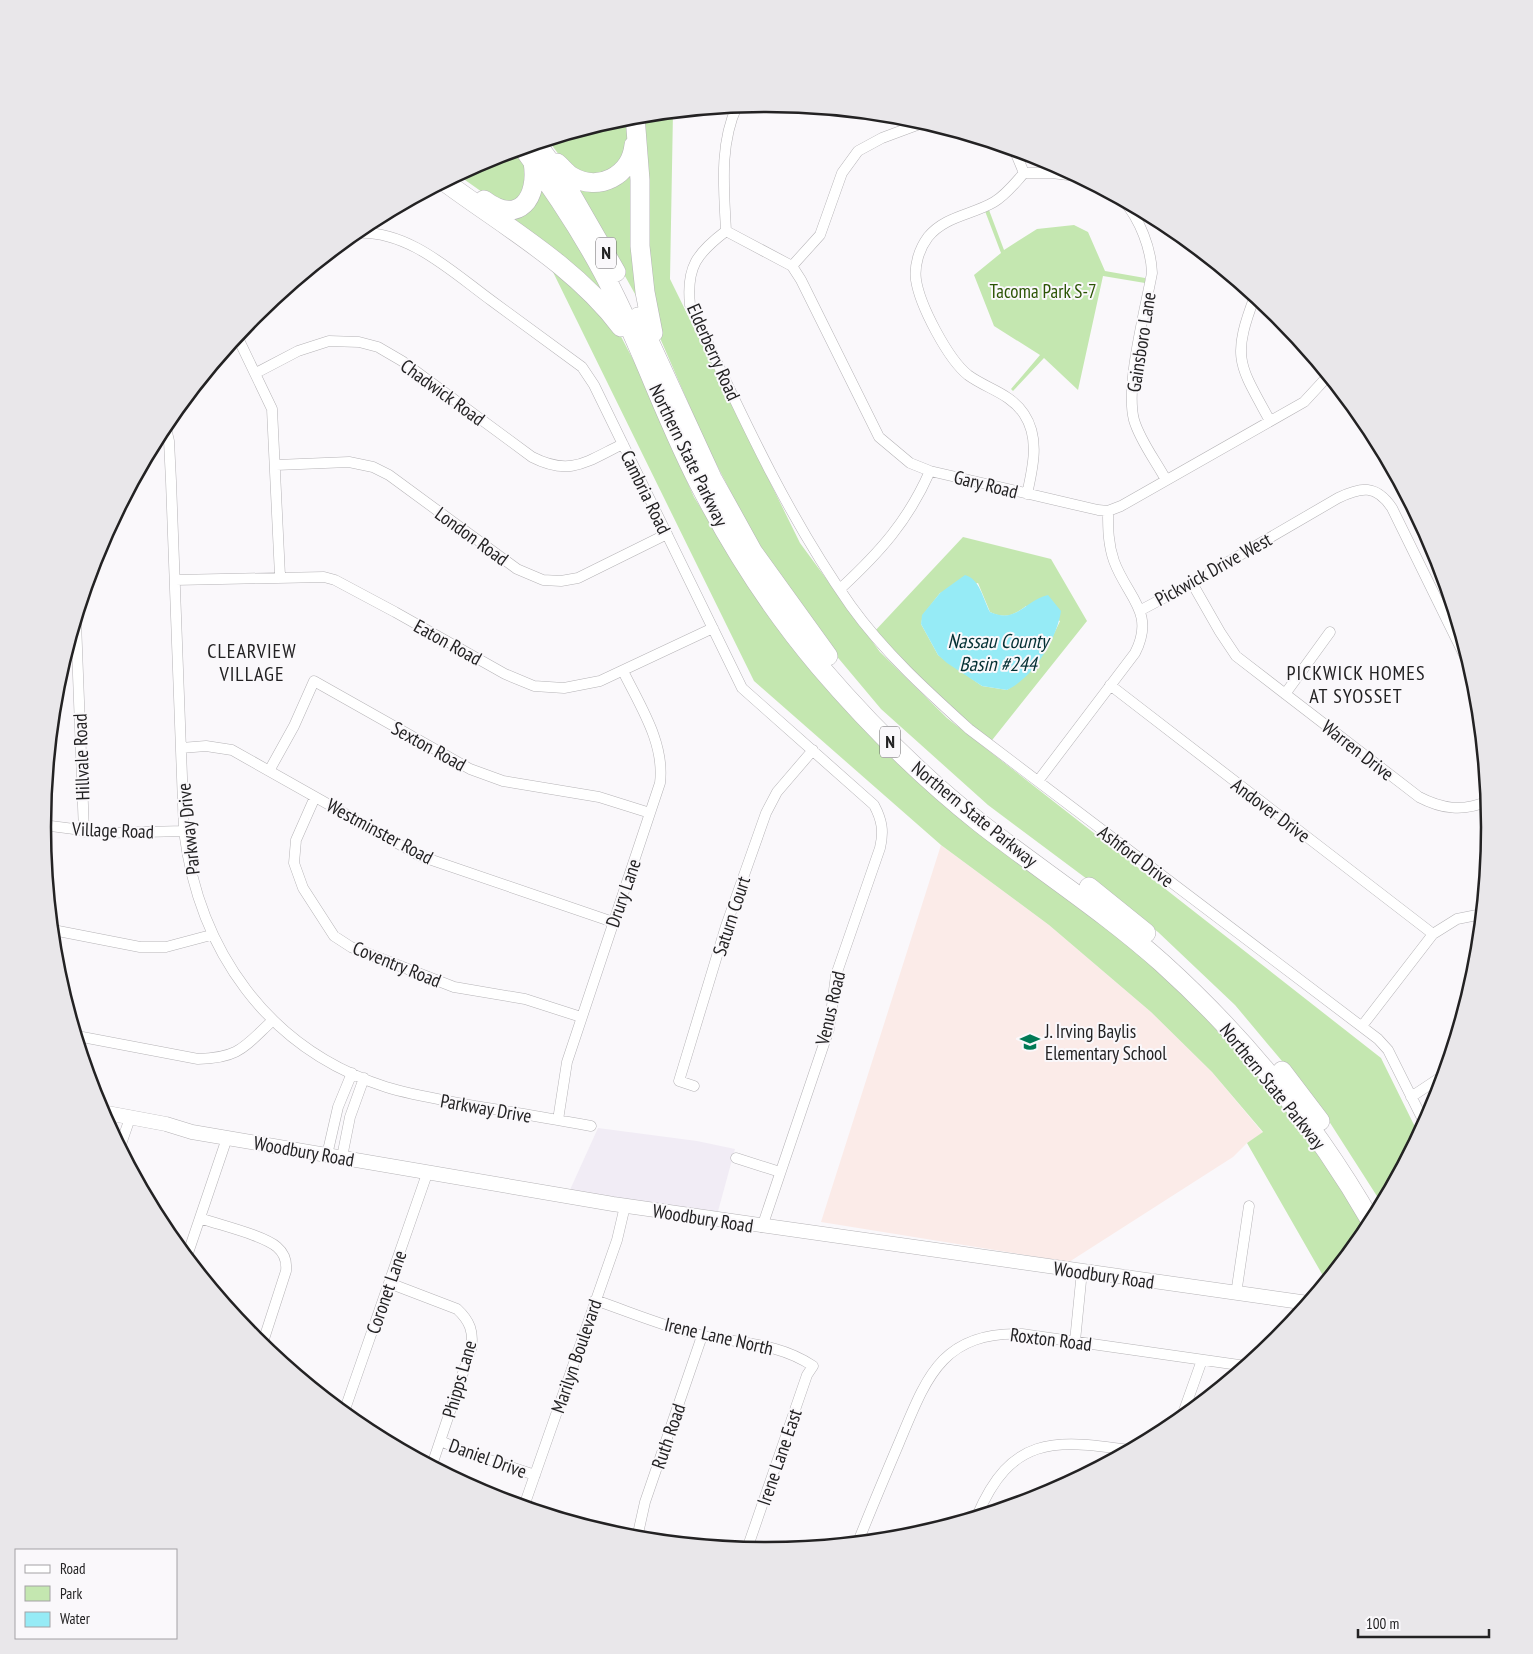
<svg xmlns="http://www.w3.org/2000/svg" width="1533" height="1654" font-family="'PT Sans Narrow',sans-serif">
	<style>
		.built { fill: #f1ecf5 }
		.education { fill: #fbebe8 }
		.green { fill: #c4e7b0; fill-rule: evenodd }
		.water { fill: #96ebf6 }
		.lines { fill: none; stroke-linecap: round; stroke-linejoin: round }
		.minor-casing { stroke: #b5b3b6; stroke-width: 11 }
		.secondary-casing { stroke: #b5b3b6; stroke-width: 15 }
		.motorway-casing { stroke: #b5b3b6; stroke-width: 20 }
		.minor { stroke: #fff; stroke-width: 10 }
		.secondary { stroke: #fff; stroke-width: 14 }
		.motorway { stroke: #fff; stroke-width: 19 }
		.labels { text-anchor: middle; stroke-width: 4; stroke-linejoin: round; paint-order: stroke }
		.shield { fill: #faf8fb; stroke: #646264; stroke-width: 1 }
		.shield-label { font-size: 18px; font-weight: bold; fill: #232223 }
		.park-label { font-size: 19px; fill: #2b5404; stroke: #faf8fb }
		.street-label { font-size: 19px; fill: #232223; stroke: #faf8fb }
		.poi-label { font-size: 19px; fill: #232223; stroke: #faf8fb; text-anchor: start }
		.water-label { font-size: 20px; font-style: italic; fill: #043034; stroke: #faf8fb }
		.neighbourhood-label { font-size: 20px; letter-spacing: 1px; fill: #232223; stroke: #faf8fb }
		.rim { fill: none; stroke: #232223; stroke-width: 2.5 }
	</style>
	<rect width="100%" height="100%" fill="#faf8fb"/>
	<path class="built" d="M 598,1128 L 697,1141 L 735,1149 L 717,1215 L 569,1192 Z"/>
	<path class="education" d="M 941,845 L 1049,925 L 1151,1012 L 1212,1072 L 1263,1133 L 1247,1143 L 1233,1157 L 1069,1262 L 821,1222 Z"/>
	<path class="green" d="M 673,112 L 670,279 L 800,543 L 880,652 L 947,718 L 1381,1058 L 1419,1135 L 1382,1204 L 1318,1104 L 1235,1005 L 1158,932 L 988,805 L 881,709 L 829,647 L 756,541 L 706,444 L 660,338 L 649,289 L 642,115 Z
		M 631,116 L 628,161 L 597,180 L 568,167 L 548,140 Z
		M 515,150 L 529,171 L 520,201 L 499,204 L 458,175 L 490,158 Z
		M 631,166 L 640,303 L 576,188 Z
		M 545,189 L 610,303 L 494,210 Z
		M 989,210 L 1004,250 L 1037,229 L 1074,225 L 1088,232 L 1105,271 L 1145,278 L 1145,283 L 1103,276 L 1078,390 L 1044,358 L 1013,391 L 1011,389 L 1040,355 L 994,326 L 974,275 L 1001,253 L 985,211 Z
		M 553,264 L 616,327 L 638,369 L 694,497 L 764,610 L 821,683 L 886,748 L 1183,989 L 1252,1065 L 1310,1138 L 1368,1229 L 1326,1281 L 1247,1143 L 1263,1132 L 1212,1072 L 1151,1012 L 1049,925 L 941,845 L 754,681 L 552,270 Z
		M 963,537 L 1051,559 L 1087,621 L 989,744 L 873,633 ZM 978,583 L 990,612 C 1005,619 1013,616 1026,606 L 1060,621 C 1046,651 1035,672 1007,690 L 982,686 L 938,655 L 921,624 L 923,615 L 940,593 Z"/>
	<path class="water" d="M 965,575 C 980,579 983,599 990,612 C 1017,624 1024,601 1048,595 L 1061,611 C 1057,639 1033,678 1007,690 L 982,686 L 947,663 L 938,655 L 921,624 L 922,615 L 940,593 Z"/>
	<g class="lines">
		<defs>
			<path id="minor" d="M 737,106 C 719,145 724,189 726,231 C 697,253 686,267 690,305 C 738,407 785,513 851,606 C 884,652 927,691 969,729 L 1378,1039 L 1388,1050 L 1425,1124
				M 1014,149 L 1024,173 L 1052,173 L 1076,176
				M 1024,173 C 1015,183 1006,195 994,202 C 972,215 945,216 928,237 C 919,249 914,266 916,280 C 920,306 948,359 968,375 C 987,389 1010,393 1024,414 C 1040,438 1033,467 1027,494
				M 1124,201 C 1140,220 1151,248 1152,273 C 1145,311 1125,386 1134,420 C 1140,441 1156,461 1166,480
				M 726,231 L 792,266 L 801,280 L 879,437 L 910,463 L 930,471 L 1098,510 L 1108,511 L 1121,506 L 1304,402 L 1328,376
				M 355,233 C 408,229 452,272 492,301 C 522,323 552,345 582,367 L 594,385 L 742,688 L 874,805 C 882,820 884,831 880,848 L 836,975 L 829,1029 L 762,1227
				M 792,266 L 820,235 L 842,173 L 858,151 L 882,138 L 925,122
				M 1255,296 C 1231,359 1239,364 1270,421
				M 237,336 L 272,409 L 280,576
				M 256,373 L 298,351 L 329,341 L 359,342 L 378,347 L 402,361 L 532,457 C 571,477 587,461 623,444
				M 165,424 L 169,441 L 171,481 L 184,831 C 199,950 267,1049 386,1087 C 415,1096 445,1100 475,1106 C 513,1112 552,1119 591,1126
				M 276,465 L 349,462 L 373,467 L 389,475 L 517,569 L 543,580 L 561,581 L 578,578 L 667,534
				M 175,580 L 324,577 L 335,580 L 395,612 L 505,674 L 534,686 L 564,688 L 600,681 L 713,628
				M 1192,583 L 1220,632 L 1236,656 L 1419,797 C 1442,809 1463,812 1488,801
				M 840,589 C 880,552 908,521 930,471
				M 1141,610 L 1192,583 L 1338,498 C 1361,487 1376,484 1392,508 L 1473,673
				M 76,622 L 84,832
				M 1110,685 L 1433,934
				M 1285,694 L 1330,632
				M 181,748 L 206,746 L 232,750 L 420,856 L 613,922
				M 269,771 L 294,726 L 314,681 L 470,769 L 503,781 L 599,797 L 650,813
				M 1038,781 L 1135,653 C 1156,612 1127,597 1114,561 C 1108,544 1108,528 1108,511
				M 315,797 L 296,840 L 294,863 L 303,888 L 334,936 L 351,947 L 454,987 L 525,999 L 581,1017
				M 43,825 L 105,833 L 184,831
				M 53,930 L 140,947 L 166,947 L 211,935
				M 1362,1026 L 1433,934 L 1457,919 L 1482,914
				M 77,1036 L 198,1059 C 239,1058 244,1047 272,1021
				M 694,1086 L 679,1081 L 726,926 L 766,813 L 777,792 L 813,750
				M 1411,1097 L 1444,1075
				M 558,1120 L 567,1062 L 660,783 C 665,743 640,706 623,671
				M 120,1147 L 130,1118
				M 327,1155 L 338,1107 L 352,1073
				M 342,1157 L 350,1117 L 364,1078
				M 736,1158 L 780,1172
				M 200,1218 C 219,1225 263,1235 277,1247 C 284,1253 287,1262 286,1271 L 262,1345
				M 187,1256 L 227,1138
				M 389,1283 L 457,1309 C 470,1321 474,1332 471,1349 L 432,1465
				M 1236,1294 L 1249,1206
				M 595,1300 C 630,1312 665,1327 700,1335 C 740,1344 777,1342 813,1366 L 807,1375 L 747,1549
				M 1075,1341 L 1082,1271
				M 344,1412 L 428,1171
				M 1181,1419 L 1202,1360
				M 441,1441 L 465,1452 L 535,1475
				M 524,1506 L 617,1240 L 625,1206
				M 977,1516 C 1011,1436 1053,1439 1130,1450
				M 637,1538 L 645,1502 L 702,1336
				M 858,1542 C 871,1509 885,1476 899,1443 C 926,1379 941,1331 1022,1334 L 1246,1366"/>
			<path id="secondary" d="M 102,1112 L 166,1124 L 192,1132 L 613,1204 L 1308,1303"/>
			<path id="motorway" d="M 635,116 L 640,180 L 640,246 L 645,292 L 653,333
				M 537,144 L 563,180 L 616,272
				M 523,148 C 557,194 590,244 615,296 C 647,361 670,430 704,493 C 736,554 775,614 820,667 C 868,723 922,777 980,823 C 1040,870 1105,912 1162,963 C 1245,1038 1317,1127 1372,1223
				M 557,163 C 562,167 566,173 571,176 C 599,193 631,175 634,145
				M 445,182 C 506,227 575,266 621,327
				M 484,200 C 519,226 539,198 533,162
				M 638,317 L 712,478 L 753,552 L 828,656
				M 1089,887 L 1146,933
				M 1282,1071 L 1320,1121"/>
		</defs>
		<use href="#minor" class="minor-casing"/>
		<use href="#secondary" class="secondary-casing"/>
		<use href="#motorway" class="motorway-casing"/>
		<use href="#minor" class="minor"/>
		<use href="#secondary" class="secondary"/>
		<use href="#motorway" class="motorway"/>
	</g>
	<defs>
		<symbol id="school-bare" viewBox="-9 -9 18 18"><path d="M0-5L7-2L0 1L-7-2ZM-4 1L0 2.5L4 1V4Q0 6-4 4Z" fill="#017955" stroke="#faf8fb" stroke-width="2.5" paint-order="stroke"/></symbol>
	</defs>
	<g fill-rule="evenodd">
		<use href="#school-bare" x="1016" y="1028" width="28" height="28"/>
	</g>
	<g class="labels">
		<g class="shield">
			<rect x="596" y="237.5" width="20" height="31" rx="4"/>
			<rect x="880" y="726.5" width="20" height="31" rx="4"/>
		</g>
		<g class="shield-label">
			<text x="606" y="259">N</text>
			<text x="890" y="748">N</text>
		</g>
		<g class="park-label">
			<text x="1043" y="298">Tacoma Park S-7</text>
		</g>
		<g class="street-label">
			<text transform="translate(1141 342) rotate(-81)" y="7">Gainsboro Lane</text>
			<text transform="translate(714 352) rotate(66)" y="7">Elderberry Road</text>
			<text transform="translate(443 392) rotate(36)" y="7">Chadwick Road</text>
			<text transform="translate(689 455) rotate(64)" y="7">Northern State Parkway</text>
			<text transform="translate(986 484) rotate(14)" y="7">Gary Road</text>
			<text transform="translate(646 492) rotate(64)" y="7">Cambria Road</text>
			<text transform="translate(472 536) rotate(36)" y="7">London Road</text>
			<text transform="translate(1213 569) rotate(-29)" y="7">Pickwick Drive West</text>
			<text transform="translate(448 642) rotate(29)" y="7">Eaton Road</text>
			<text transform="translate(429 746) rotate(29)" y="7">Sexton Road</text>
			<text transform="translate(1358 750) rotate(38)" y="7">Warren Drive</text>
			<text transform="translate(81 757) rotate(-92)" y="7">Hillvale Road</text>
			<text transform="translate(1271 810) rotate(37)" y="7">Andover Drive</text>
			<text transform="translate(975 814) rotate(39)" y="7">Northern State Parkway</text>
			<text transform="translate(188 829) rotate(-96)" y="7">Parkway Drive</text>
			<text transform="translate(113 830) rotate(2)" y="7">Village Road</text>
			<text transform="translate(380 831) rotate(28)" y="7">Westminster Road</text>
			<text transform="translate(1136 856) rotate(37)" y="7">Ashford Drive</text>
			<text transform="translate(623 893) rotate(-71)" y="7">Drury Lane</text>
			<text transform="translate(731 916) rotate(-72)" y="7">Saturn Court</text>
			<text transform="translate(397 964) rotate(22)" y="7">Coventry Road</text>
			<text transform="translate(830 1008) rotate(-77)" y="7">Venus Road</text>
			<text transform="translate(1273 1086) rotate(51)" y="7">Northern State Parkway</text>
			<text transform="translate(486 1108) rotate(10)" y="7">Parkway Drive</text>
			<text transform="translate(304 1151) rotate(10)" y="7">Woodbury Road</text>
			<text transform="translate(703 1218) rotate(9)" y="7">Woodbury Road</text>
			<text transform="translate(1104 1275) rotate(8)" y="7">Woodbury Road</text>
			<text transform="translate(386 1292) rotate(-71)" y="7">Coronet Lane</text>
			<text transform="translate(719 1336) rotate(13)" y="7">Irene Lane North</text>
			<text transform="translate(1051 1339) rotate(7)" y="7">Roxton Road</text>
			<text transform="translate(576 1356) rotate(-71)" y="7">Marilyn Boulevard</text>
			<text transform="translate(459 1379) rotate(-74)" y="7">Phipps Lane</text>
			<text transform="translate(668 1436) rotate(-71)" y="7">Ruth Road</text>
			<text transform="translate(779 1457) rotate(-71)" y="7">Irene Lane East</text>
			<text transform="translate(488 1458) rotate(20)" y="7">Daniel Drive</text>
		</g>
		<g class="poi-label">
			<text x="1045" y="1038">J. Irving Baylis<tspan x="1045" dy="22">Elementary School</tspan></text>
		</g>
		<g class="water-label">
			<text x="998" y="648">Nassau County<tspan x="998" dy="23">Basin #244</tspan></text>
		</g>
		<g class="neighbourhood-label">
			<text x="252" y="658">CLEARVIEW<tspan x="252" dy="23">VILLAGE</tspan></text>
			<text x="1356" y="680">PICKWICK HOMES<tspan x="1356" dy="23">AT SYOSSET</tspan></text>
		</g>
	</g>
	<path d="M0 0H1533V1654H0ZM51 827a715 715 0 1 1 1430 0a715 715 0 1 1-1430 0Z" fill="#e9e7ea" fill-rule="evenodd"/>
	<path class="rim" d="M51 827a715 715 0 1 1 1430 0a715 715 0 1 1-1430 0Z"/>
	<rect x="15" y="1549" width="162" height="90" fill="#faf8fb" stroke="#a4a2a5"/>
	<rect x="25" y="1565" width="25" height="8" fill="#ffffff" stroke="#a4a2a5"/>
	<text x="60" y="1574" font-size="15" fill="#232223">Road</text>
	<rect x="25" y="1586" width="25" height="15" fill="#c4e7b0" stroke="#a4a2a5"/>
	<text x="60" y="1599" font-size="15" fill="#232223">Park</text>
	<rect x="25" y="1612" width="25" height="15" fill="#96ebf6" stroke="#a4a2a5"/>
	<text x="60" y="1624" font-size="15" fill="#232223">Water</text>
	<path d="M1358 1629v8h131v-8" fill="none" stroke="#232223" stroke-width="2.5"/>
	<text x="1366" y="1629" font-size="15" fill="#232223" stroke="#faf8fb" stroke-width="4" paint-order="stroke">100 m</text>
</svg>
